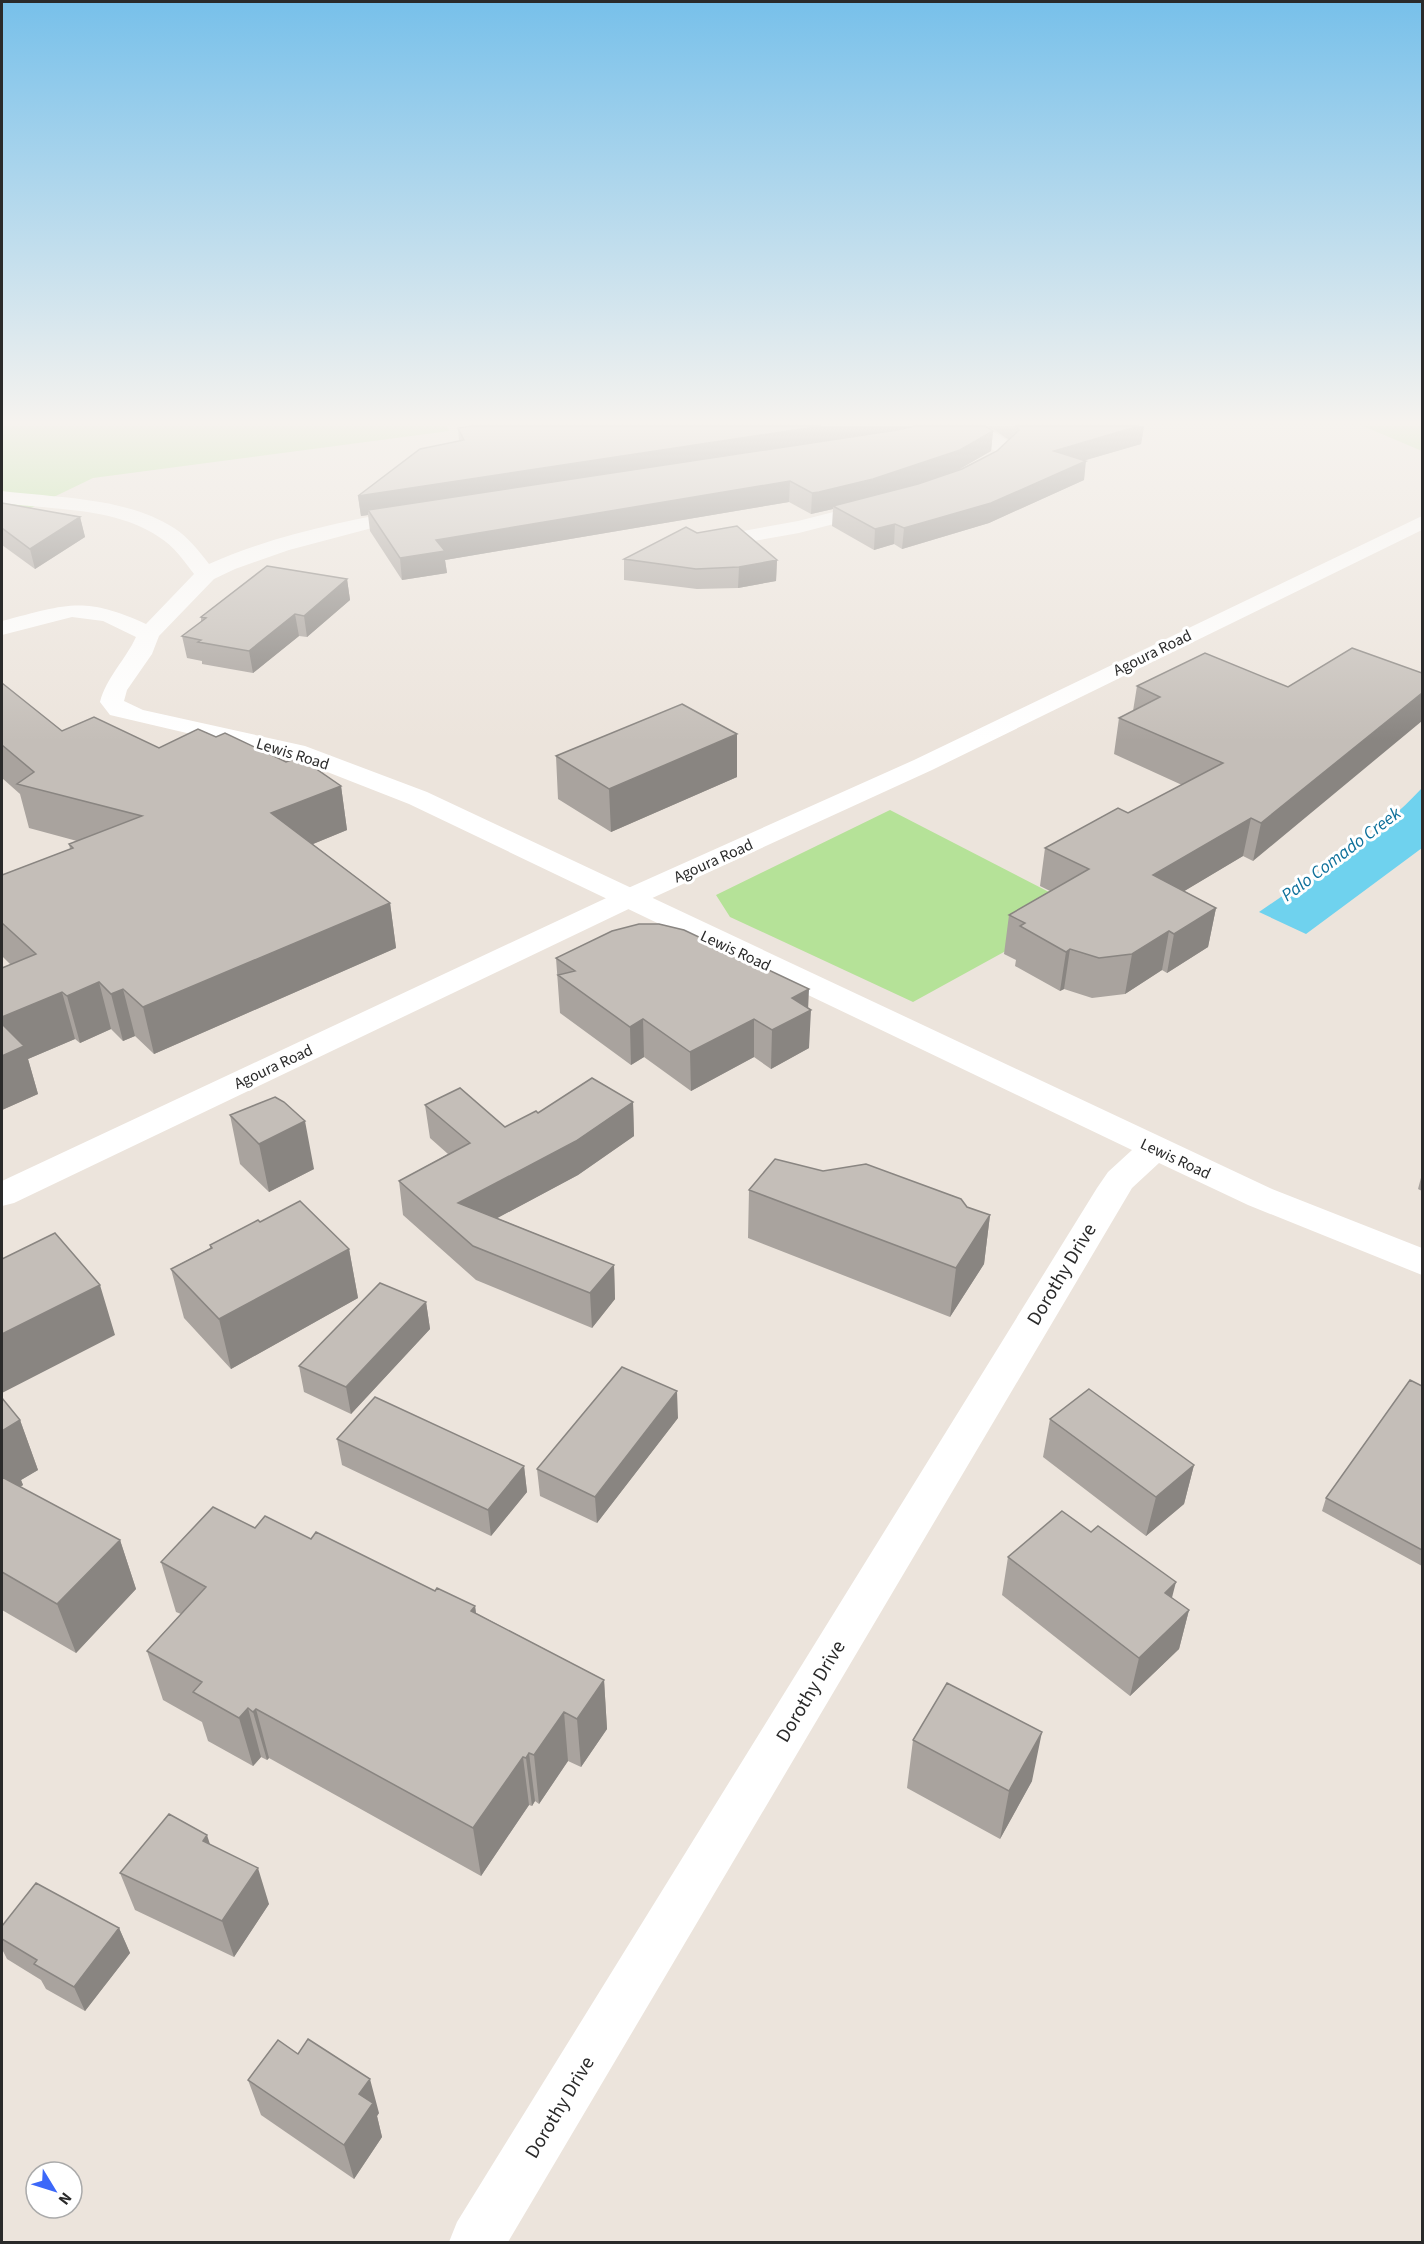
<svg xmlns="http://www.w3.org/2000/svg" width="1424" height="2244" font-family="'Source Sans 3',sans-serif">
	<style>
		.green { fill: #b5e298 }
		.water { fill: #6fd2ee }
		.lines { fill: none; stroke-linecap: round; stroke-linejoin: round }
		.minor { fill: #fff; fill-rule: evenodd }
		.secondary { fill: #fff; fill-rule: evenodd }
		.wall { fill: #a9a39e; fill-rule: evenodd }
		.shaded-wall { fill: #898581 }
		.building { fill: #c4beb8; stroke: #898581; stroke-width: 1.5 }
		.labels { text-anchor: middle; stroke-width: 6; stroke-linejoin: round; paint-order: stroke }
		.street-label { font-size: 16px; fill: #2a2a2a; stroke: #fff }
		.water-label { font-size: 18px; font-style: italic; fill: #0e709a; stroke: #fff }
		.near-street-label { font-size: 20px; fill: #2a2a2a; stroke: #fff }
	</style>
	<rect width="100%" height="100%" fill="#ece4dc"/>
	<path class="green" d="M 2,426 L 447,426 L 449,431 L 93,478 L 2,522 Z
		M 1363,426 L 1422,426 L 1422,451 Z
		M 890,810 L 1082,909 L 913,1002 L 730,917 L 716,895 Z"/>
	<path class="water" d="M 1422,788 L 1422,848 L 1306,934 L 1259,912 C 1315,873 1376,838 1422,788 Z"/>
	<g class="lines">
		<path class="minor" d="M 957,426 C 980,426 1001,430 1015,450 C 1006,464 987,480 969,475 L 966,471 L 969,467 L 995,451 Z
			M 2,491 C 57,498 126,497 174,528 C 188,537 199,551 209,564 C 268,537 350,519 414,509 L 421,511 L 424,515 L 421,519 L 372,528 L 289,550 L 235,569 L 214,579 L 159,636 L 152,654 L 127,690 L 124,701 L 143,710 L 305,746 L 427,792 L 1272,1189 L 1422,1248 L 1422,1275 L 1248,1205 L 1159,1163 L 1132,1188 L 508,2242 L 449,2242 L 457,2222 L 1097,1188 L 1108,1172 L 1132,1150 L 409,804 L 289,757 L 110,715 L 100,702 C 106,678 126,659 136,637 L 103,621 L 72,617 L 2,635 L 2,621 C 65,605 83,595 146,624 L 194,574 C 184,561 174,546 159,537 C 115,507 52,510 2,503 Z
			M 877,501 L 884,503 L 887,507 L 884,511 L 799,533 L 704,550 L 697,548 L 694,544 L 697,540 L 704,538 L 798,521 Z"/>
		<path class="secondary" d="M 1422,516 L 1422,530 L 932,770 L 637,905 L 14,1203 L 2,1206 L 2,1181 L 617,893 L 914,760 Z"/>
	</g>
	<path class="wall" d="M 472,426 L 1144,426 L 1141,444 L 1085,460 L 1084,480 L 989,523 L 902,549 L 894,544 L 874,550 L 832,526 L 833,509 L 811,514 L 789,502 L 445,560 L 447,573 L 402,580 L 370,531 L 368,515 L 361,516 L 358,496 L 459,441 L 458,428 ZM 988,428 L 993,429 L 1009,440 L 997,451 L 958,470 L 991,451 L 993,431 Z
		M 2,503 L 80,517 L 85,537 L 35,569 L 2,545 Z
		M 697,533 L 777,560 L 776,581 L 738,588 L 697,589 L 624,580 L 624,559 Z
		M 347,579 L 350,600 L 307,637 L 299,636 L 253,673 L 202,664 L 202,661 L 187,658 L 182,636 L 201,622 L 201,617 Z
		M 1352,648 L 1253,861 L 1243,856 L 1184,891 L 1216,908 L 1208,947 L 1167,973 L 1162,970 L 1125,994 L 1092,998 L 1064,989 L 1060,991 L 1015,966 L 1016,960 L 1004,954 L 1009,915 L 1050,891 L 1040,886 L 1045,848 L 1128,813 L 1182,785 L 1114,754 L 1119,718 L 1133,711 L 1137,686 L 1288,687 Z
		M 2,683 L 62,731 L 159,748 L 216,737 L 341,786 L 347,830 L 313,844 L 390,903 L 396,948 L 154,1054 L 135,1036 L 123,1041 L 111,1029 L 80,1043 L 75,1039 L 28,1059 L 38,1094 L 2,1110 L 11,965 L 2,956 L 2,875 L 70,849 L 69,844 L 77,841 L 29,828 L 20,794 L 2,778 Z
		M 737,734 L 737,777 L 611,832 L 558,799 L 556,756 Z
		M 556,958 L 808,1008 L 809,1048 L 771,1069 L 754,1057 L 691,1091 L 644,1057 L 631,1065 L 560,1013 Z
		M 633,1102 L 634,1136 L 578,1175 L 497,1218 L 614,1265 L 615,1299 L 592,1328 L 476,1280 L 403,1215 L 399,1181 L 448,1154 L 430,1138 L 425,1105 L 505,1127 L 538,1113 Z
		M 230,1115 L 314,1169 L 269,1192 L 240,1164 Z
		M 1422,1174 L 1422,1191 L 1418,1189 Z
		M 749,1190 L 967,1207 L 990,1215 L 984,1264 L 950,1317 L 748,1238 Z
		M 260,1222 L 349,1249 L 358,1298 L 231,1369 L 184,1318 L 171,1269 L 210,1248 L 210,1245 Z
		M 426,1302 L 430,1329 L 351,1414 L 304,1392 L 299,1366 Z
		M 1422,1386 L 1422,1566 L 1322,1511 L 1326,1498 Z
		M 2,1398 L 20,1420 L 38,1470 L 21,1480 L 23,1485 L 20,1487 L 120,1540 L 136,1589 L 76,1653 L 2,1610 Z
		M 678,1418 L 597,1523 L 540,1496 L 537,1469 Z
		M 1050,1419 L 1194,1465 L 1184,1504 L 1146,1536 L 1043,1457 Z
		M 337,1439 L 524,1466 L 527,1492 L 491,1536 L 342,1465 Z
		M 255,1528 L 311,1539 L 435,1591 L 475,1606 L 476,1613 L 604,1680 L 607,1729 L 581,1767 L 568,1761 L 539,1804 L 535,1801 L 532,1806 L 529,1805 L 481,1876 L 269,1758 L 267,1760 L 261,1757 L 253,1766 L 208,1741 L 202,1722 L 163,1700 L 147,1651 L 181,1614 L 176,1612 L 161,1562 Z
		M 1008,1557 L 1189,1610 L 1179,1649 L 1130,1696 L 1002,1595 Z
		M 913,1740 L 1032,1781 L 1000,1839 L 907,1788 Z
		M 210,1845 L 269,1904 L 234,1957 L 135,1910 L 120,1873 Z
		M 2,1926 L 119,1928 L 130,1953 L 85,2011 L 46,1989 L 41,1980 L 7,1959 L 2,1949 Z
		M 248,2080 L 379,2113 L 377,2116 L 382,2137 L 354,2179 L 261,2115 Z"/>
	<path class="shaded-wall" d="M 821,426 L 930,426 L 368,510 L 368,515 L 361,516 L 358,496 Z
		M 1139,426 L 1144,426 L 1141,444 L 1052,470 L 1054,451 Z
		M 993,431 L 991,451 L 958,470 L 871,500 L 833,506 L 833,509 L 811,514 L 812,493 Z
		M 1086,461 L 1084,480 L 989,523 L 902,549 L 904,528 Z
		M 790,481 L 789,502 L 445,560 L 447,573 L 402,580 L 400,558 L 436,540 Z
		M 80,517 L 85,537 L 35,569 L 30,549 Z
		M 895,524 L 894,544 L 874,550 L 875,529 Z
		M 777,560 L 776,581 L 738,588 L 739,567 Z
		M 347,579 L 350,600 L 307,637 L 304,616 Z
		M 295,614 L 299,636 L 253,673 L 249,651 Z
		M 1422,693 L 1422,721 L 1253,861 L 1261,823 Z
		M 737,734 L 737,777 L 611,832 L 609,789 Z
		M 341,786 L 347,830 L 279,858 L 271,813 Z
		M 1251,818 L 1243,856 L 1146,914 L 1153,875 Z
		M 390,903 L 396,948 L 154,1054 L 143,1007 Z
		M 1216,908 L 1208,947 L 1167,973 L 1174,934 Z
		M 1169,931 L 1162,970 L 1125,994 L 1132,954 Z
		M 1070,949 L 1064,989 L 1060,991 L 1066,952 Z
		M 99,982 L 111,1029 L 80,1043 L 67,996 Z
		M 123,989 L 135,1036 L 123,1041 L 111,994 Z
		M 809,989 L 808,1011 L 811,1010 L 809,1048 L 771,1069 L 772,1030 L 792,998 Z
		M 62,992 L 75,1039 L 28,1059 L 38,1094 L 2,1110 L 2,1017 Z
		M 643,1019 L 644,1057 L 631,1065 L 630,1027 Z
		M 754,1019 L 754,1057 L 691,1091 L 690,1052 Z
		M 633,1102 L 634,1136 L 578,1175 L 462,1237 L 458,1203 Z
		M 305,1121 L 314,1169 L 269,1192 L 259,1144 Z
		M 990,1215 L 984,1264 L 950,1317 L 956,1268 Z
		M 349,1249 L 358,1298 L 231,1369 L 219,1319 Z
		M 614,1265 L 615,1299 L 592,1328 L 590,1293 Z
		M 100,1285 L 115,1335 L 2,1393 L 2,1334 Z
		M 426,1302 L 430,1329 L 351,1414 L 346,1387 Z
		M 677,1391 L 678,1418 L 597,1523 L 595,1497 Z
		M 20,1420 L 38,1470 L 21,1480 L 23,1485 L 2,1498 L 2,1431 Z
		M 1194,1465 L 1184,1504 L 1146,1536 L 1156,1497 Z
		M 524,1466 L 527,1492 L 491,1536 L 488,1510 Z
		M 120,1540 L 136,1589 L 76,1653 L 57,1604 Z
		M 1176,1582 L 1166,1621 L 1165,1593 Z
		M 475,1606 L 481,1655 L 471,1611 Z
		M 1189,1610 L 1179,1649 L 1130,1696 L 1139,1658 Z
		M 604,1680 L 607,1729 L 581,1767 L 577,1719 Z
		M 248,1708 L 261,1757 L 253,1766 L 239,1718 Z
		M 256,1709 L 269,1758 L 267,1760 L 253,1712 Z
		M 564,1712 L 568,1761 L 539,1804 L 534,1755 Z
		M 1042,1732 L 1032,1781 L 1000,1839 L 1009,1791 Z
		M 529,1753 L 535,1801 L 532,1806 L 526,1758 Z
		M 523,1757 L 529,1805 L 481,1876 L 473,1828 Z
		M 207,1835 L 219,1872 L 203,1841 Z
		M 258,1868 L 269,1904 L 234,1957 L 222,1921 Z
		M 119,1928 L 130,1953 L 85,2011 L 74,1987 Z
		M 370,2079 L 379,2113 L 377,2116 L 382,2137 L 354,2179 L 344,2145 L 359,2094 Z"/>
	<path class="building" d="M 472,426 L 821,426 L 358,496 L 420,449 L 464,440 L 458,428 Z
		M 915,426 L 985,426 L 993,431 L 960,450 L 873,479 L 819,492 L 812,493 L 790,481 L 436,540 L 445,551 L 400,558 L 368,510 L 897,430 Z
		M 1016,426 L 1139,426 L 1054,451 L 1086,461 L 991,503 L 904,528 L 895,524 L 875,529 L 833,506 L 918,484 L 962,469 L 997,451 L 1019,430 Z
		M 2,503 L 80,517 L 30,549 L 2,528 Z
		M 737,526 L 777,560 L 739,567 L 696,569 L 624,559 L 686,527 L 697,533 Z
		M 267,566 L 347,579 L 304,616 L 295,614 L 249,651 L 198,642 L 201,640 L 182,636 L 206,618 L 201,617 Z
		M 1352,648 L 1422,673 L 1422,693 L 1261,823 L 1251,818 L 1153,875 L 1216,908 L 1174,934 L 1169,931 L 1132,954 L 1099,958 L 1070,949 L 1066,952 L 1020,926 L 1025,923 L 1009,915 L 1089,869 L 1045,848 L 1118,808 L 1128,813 L 1223,763 L 1119,718 L 1160,697 L 1137,686 L 1205,653 L 1288,687 Z
		M 2,683 L 62,731 L 94,717 L 159,748 L 198,729 L 216,737 L 225,733 L 286,762 L 299,757 L 341,786 L 271,813 L 390,903 L 143,1007 L 123,989 L 111,994 L 99,982 L 67,996 L 62,992 L 2,1017 L 2,968 L 36,954 L 2,923 L 2,875 L 73,848 L 69,844 L 142,816 L 17,784 L 34,772 L 2,745 Z
		M 682,704 L 737,734 L 609,789 L 556,756 Z
		M 639,924 L 659,924 L 684,930 L 809,989 L 792,998 L 811,1010 L 772,1030 L 754,1019 L 690,1052 L 643,1019 L 630,1027 L 558,975 L 575,971 L 556,958 L 612,931 Z
		M 2,1024 L 24,1046 L 2,1056 Z
		M 592,1078 L 633,1102 L 576,1141 L 458,1203 L 614,1265 L 590,1293 L 473,1246 L 399,1181 L 470,1143 L 425,1105 L 460,1088 L 505,1127 L 536,1111 L 538,1113 Z
		M 275,1097 L 284,1102 L 305,1121 L 259,1144 L 230,1115 Z
		M 775,1159 L 823,1171 L 866,1164 L 961,1199 L 967,1207 L 990,1215 L 956,1268 L 749,1190 Z
		M 300,1201 L 349,1249 L 219,1319 L 171,1269 L 212,1248 L 210,1245 L 258,1220 L 260,1222 Z
		M 55,1233 L 100,1285 L 2,1334 L 2,1259 Z
		M 380,1283 L 426,1302 L 346,1387 L 299,1366 Z
		M 622,1367 L 677,1391 L 595,1497 L 537,1469 Z
		M 1410,1380 L 1422,1386 L 1422,1550 L 1326,1498 Z
		M 1089,1389 L 1194,1465 L 1156,1497 L 1050,1419 Z
		M 375,1397 L 524,1466 L 488,1510 L 337,1439 Z
		M 2,1398 L 20,1420 L 2,1431 Z
		M 2,1477 L 120,1540 L 57,1604 L 2,1572 Z
		M 213,1507 L 255,1528 L 265,1516 L 311,1539 L 316,1532 L 435,1591 L 437,1588 L 475,1606 L 471,1611 L 604,1680 L 577,1719 L 564,1712 L 534,1755 L 529,1753 L 526,1758 L 523,1757 L 473,1828 L 256,1709 L 253,1712 L 248,1708 L 239,1718 L 193,1692 L 202,1682 L 147,1651 L 206,1587 L 161,1562 Z
		M 1062,1511 L 1091,1532 L 1098,1526 L 1176,1582 L 1165,1593 L 1189,1610 L 1139,1658 L 1008,1557 Z
		M 947,1683 L 1042,1732 L 1009,1791 L 913,1740 Z
		M 169,1814 L 207,1835 L 203,1841 L 258,1868 L 222,1921 L 120,1873 Z
		M 36,1883 L 119,1928 L 74,1987 L 34,1964 L 37,1960 L 2,1939 L 2,1926 Z
		M 308,2039 L 370,2079 L 359,2094 L 373,2103 L 344,2145 L 248,2080 L 278,2040 L 298,2054 Z"/>
	<linearGradient id="sky" x2="0" y2="1"><stop stop-color="#77c0ea"/><stop offset="0.57" stop-color="#f6f3ef"/><stop offset="1" stop-color="#f6f3ef" stop-opacity="0"/></linearGradient>
	<rect width="1424" height="741" fill="url(#sky)"/>
	<g class="labels">
		<g class="street-label">
			<text transform="translate(1152 652) rotate(-26)" y="6">Agoura Road</text>
			<text transform="translate(293 753) rotate(17)" y="6">Lewis Road</text>
			<text transform="translate(713 860) rotate(-24)" y="6">Agoura Road</text>
			<text transform="translate(736 950) rotate(25)" y="6">Lewis Road</text>
			<text transform="translate(273 1066) rotate(-25)" y="6">Agoura Road</text>
			<text transform="translate(1176 1158) rotate(25)" y="6">Lewis Road</text>
		</g>
		<g class="water-label">
			<text transform="translate(1341 854) rotate(-37)" y="6">Palo Comado Creek</text>
		</g>
		<g class="near-street-label">
			<text transform="translate(1061 1274) rotate(-59)" y="7">Dorothy Drive</text>
			<text transform="translate(810 1691) rotate(-59)" y="7">Dorothy Drive</text>
			<text transform="translate(559 2107) rotate(-59)" y="7">Dorothy Drive</text>
		</g>
	</g>
	<rect width="1424" height="2244" fill="none" stroke="#2a2a2a" stroke-width="6"/>
	<g transform="translate(54 2190) rotate(128)"><circle r="28" fill="#ffffff" stroke="#aaaaaa" stroke-width="1.5"/>
	<path d="M0-4.5L10 22L0 15L-10 22Z" fill="#3c68f9"/>
	<text y="-9" font-size="16" font-weight="bold" text-anchor="middle" fill="#2a2a2a">N</text>
	</g>
</svg>
